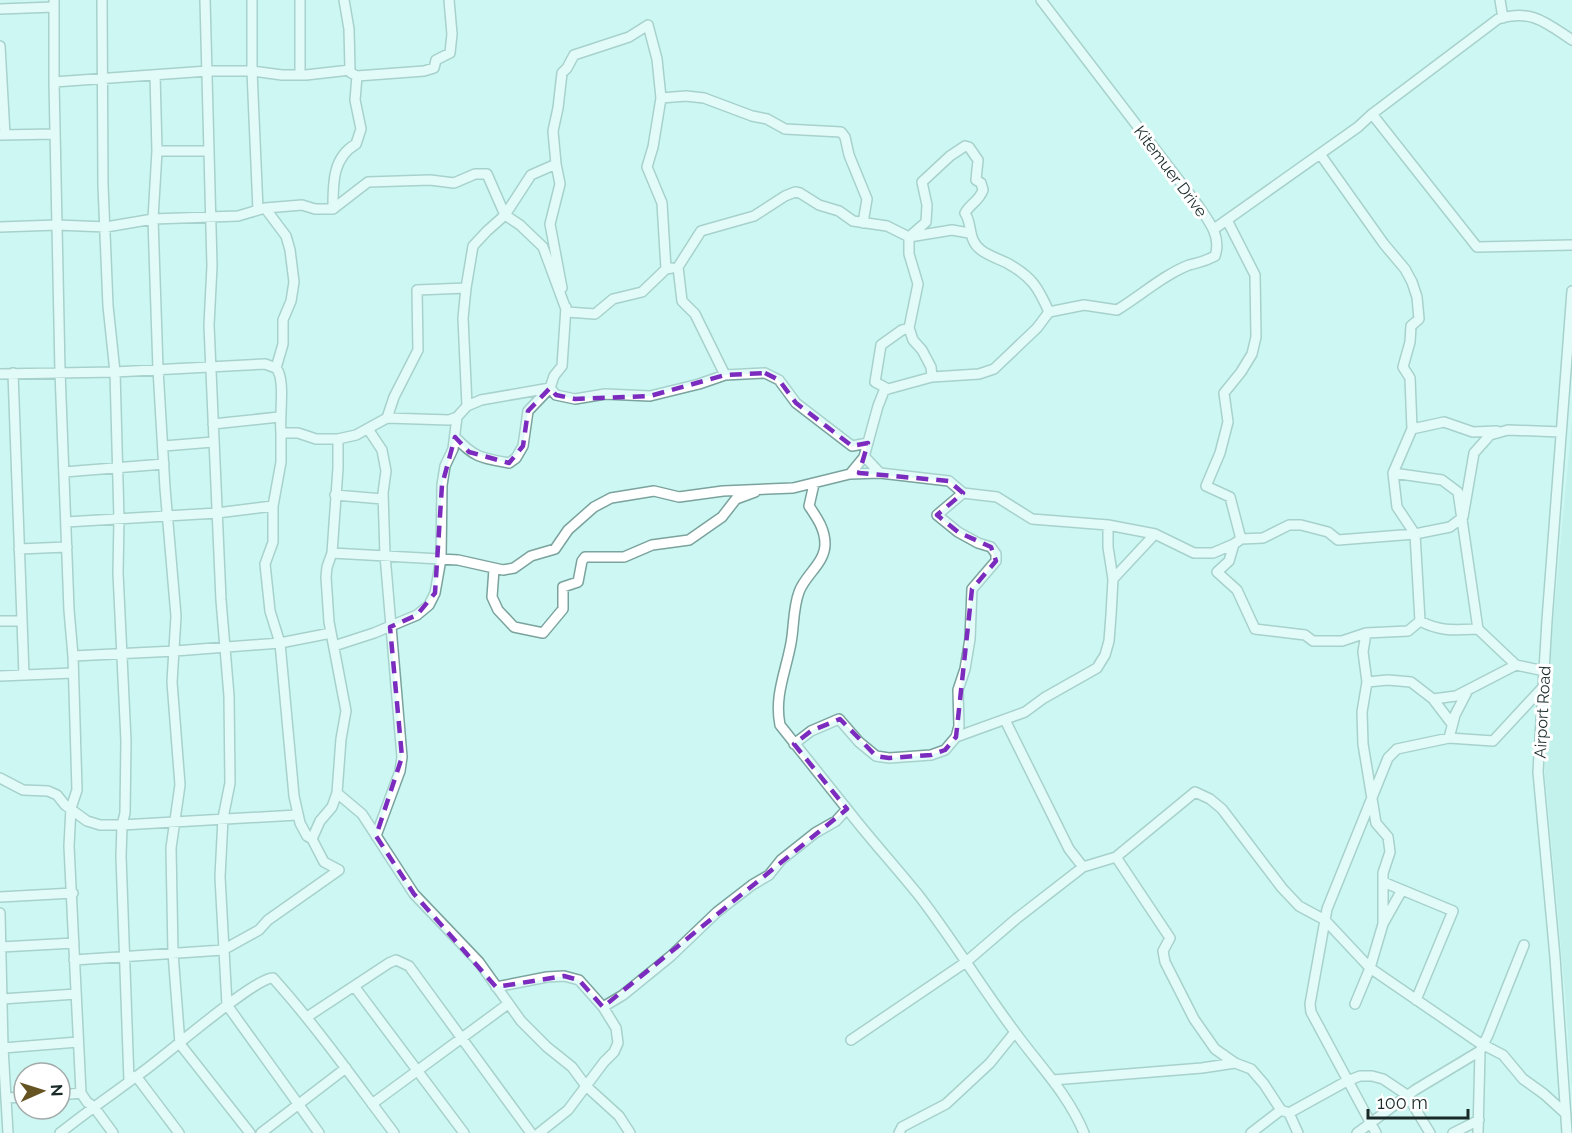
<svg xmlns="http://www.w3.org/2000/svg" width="1572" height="1133" font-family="Raleway,sans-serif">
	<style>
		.built { fill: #b8ece5 }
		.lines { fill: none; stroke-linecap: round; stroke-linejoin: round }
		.minor-casing { stroke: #7ba39e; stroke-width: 12 }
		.minor { stroke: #fff; stroke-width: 9 }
		.marked { fill: none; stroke: #7b2cbf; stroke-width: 4.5; stroke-dasharray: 12 8; stroke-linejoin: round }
		.labels { text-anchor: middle; stroke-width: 6; stroke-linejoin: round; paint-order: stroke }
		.street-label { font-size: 16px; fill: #1a2a29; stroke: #fff }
	</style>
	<rect width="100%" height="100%" fill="#ccf7f2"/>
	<path class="built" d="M 1572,421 L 1572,1091 L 1564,981 L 1545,776 L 1545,707 Z"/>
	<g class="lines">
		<defs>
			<path id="minor" d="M 54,0 L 54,82 L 60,371 L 69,610 L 73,656 L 77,790 L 71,808 L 69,846 L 81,1093 L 87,1102 L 94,1107 L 113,1133
				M 102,0 L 103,185 L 108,306 L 115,372 L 119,519 L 118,573 L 126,741 L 125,813 L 122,825 L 121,856 L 129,1081
				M 205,0 L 212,266 L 209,325 L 221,600 L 229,696 L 230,783 L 223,818 L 220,877 L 227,1005 L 319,1133
				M 252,0 L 252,71 L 258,210
				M 344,0 L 349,29 L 350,70
				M 1500,0 L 1503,18
				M 0,9 L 54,7
				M 0,46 L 5,135
				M 155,75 L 157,151 L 153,219 L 158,369 L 165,488 L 176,616 L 172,682 L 180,785 L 171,848 L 173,953 L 180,1044 L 250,1133
				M 300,75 L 300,0
				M 54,82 L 208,71 L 252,71 L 282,75 L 306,75 L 350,70 L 351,73 L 357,76 L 424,71 L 434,68 L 436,60 L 450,53 L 452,34 L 449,0
				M 661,98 L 686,96 L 704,98 L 752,116 L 767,119 L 785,129 L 841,132 L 845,137 L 849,155 L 867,199 L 863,223
				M 1372,114 L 1477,247 L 1572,245
				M 1,135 L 55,134
				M 157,151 L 208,151
				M 1320,154 L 1384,244 L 1405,269 L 1412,282 L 1417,297 L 1419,319 L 1411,326 L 1410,342 L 1403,367 L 1410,378 L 1412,429 L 1393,473 L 1397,507 L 1415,534 L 1420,621
				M 556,164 L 560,184 L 550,224 L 562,288
				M 265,208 L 286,236 L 290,250 L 294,282 L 291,301 L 283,320 L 283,344 L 276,368
				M 333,209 C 333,184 332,158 356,144 L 361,129 L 355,100 L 357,76
				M 1228,222 L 1255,275 L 1256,337 L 1252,354 L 1241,372 L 1224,393 L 1228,422 L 1220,453 L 1206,486 L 1230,497 L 1241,539 L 1234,544 L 1229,561 L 1217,572 L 1237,590 L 1255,629 L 1305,635 L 1313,641 L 1342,641 L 1366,633
				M 0,227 L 57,225 L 106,227 L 153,219 L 238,216 L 265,208 L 302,205 L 315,209 L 333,209 L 368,182 L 430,180 L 454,183 L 475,174 L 487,174 L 505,215 L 520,225 L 543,247 L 567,312
				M 1214,229 L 1358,127 L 1372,114 L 1498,19 C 1532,9 1545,22 1572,40
				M 466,288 L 463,318 L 467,406
				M 567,312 L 595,314 L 613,299 L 642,292 L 666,269 L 672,268
				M 13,373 L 24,675
				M 0,374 L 115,372 L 265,364 L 276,368 C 286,379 279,416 281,433 L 298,433 L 316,439 L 338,439 L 356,435 L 387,418 L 449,420 L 457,417 L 467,406 L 481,400 L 550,388 L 556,395 L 575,399 L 605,394 L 650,396 L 699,384 L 725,375 L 765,373 L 779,380 L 796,403 L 852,446 L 868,443
				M 725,375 L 695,314 L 682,301 L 678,267 L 701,231 L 754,216 L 785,196 L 795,192 L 800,193 L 819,205 L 839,211 L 853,221 L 887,226 L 909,237 L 952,230 L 969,233
				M 932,377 L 931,367 L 922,350 L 913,340 L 909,328 L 918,284 L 909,254 L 909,237 L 926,222 L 927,205 L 922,182 L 950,156 L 965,146 L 969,147 L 978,160 L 976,180 L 981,183 L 983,190 C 979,201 971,203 965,213 C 973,225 967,239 981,250 C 989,256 999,259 1007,263 C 1032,277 1038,287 1049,312
				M 888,389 L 875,382 L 881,345 L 902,330 L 909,328
				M 387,418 L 394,397 L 418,350 L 417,290 L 466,288 L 473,246 L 487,231 L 505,215 L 531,175 L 556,164 L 553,131 L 558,108 L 562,73 L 567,68 L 574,55 L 629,37 L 648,25 L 657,59 L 661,98 L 653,147 L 647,167 L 662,203 L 666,269
				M 213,424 L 279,417
				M 368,429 L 382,450 L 386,471 L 383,493 L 385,555 L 402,757 L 400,771 L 376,836
				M 1412,429 L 1444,422 L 1473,432 L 1497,431
				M 281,433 L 281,462 L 273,506 L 273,542 L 265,564 L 270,611 L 280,643 L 294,796 L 300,823 L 307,836 L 312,839
				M 455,437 C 475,458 481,458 509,463 L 516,458 L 523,446 L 528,411 L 550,388 L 554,376 L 562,366 L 566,307
				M 164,446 L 213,442
				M 864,456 L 880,473 L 949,481 L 963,493
				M 64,472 L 164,464
				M 1393,473 L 1442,480 L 1458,492 L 1478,629
				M 850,474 L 880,473
				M 335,495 L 383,499
				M 66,522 L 217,513 L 273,506
				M 1108,525 L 1155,534 L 1194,553 L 1213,553 L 1234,544
				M 1241,539 L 1263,538 L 1289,525 L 1301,525 L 1328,532 L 1338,540 L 1415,534 L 1450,527 L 1463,517 L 1474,453 L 1490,435 L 1508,430 L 1561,432
				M 19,549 L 67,547
				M 332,553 L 338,468 L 338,439
				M 494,569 L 492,597 L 498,610 L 514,627 L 543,633 L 563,609 L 563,587 L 578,582 L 582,561 L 585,557 L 624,557 L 652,545 L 689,540 L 722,517 L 736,499 L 755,492
				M 1113,579 L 1155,534
				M 0,621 L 22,621
				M 334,646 L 374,633 L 417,615 L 429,605 L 435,593 L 441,559 L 442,485 L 445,466 L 453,449 L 457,417
				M 73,656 L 175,651 L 280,643 L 331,633
				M 0,676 L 73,673
				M 1367,682 L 1388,680 L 1411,682 L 1433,699 L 1456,696 L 1516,665
				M 1433,699 L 1452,724
				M 1449,738 L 1455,715 L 1468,690
				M 794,744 L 811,731 L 839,719 L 859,742 L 876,756 L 889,758 L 931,755 L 945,750 L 956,737 L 1025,712 L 1044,698 L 1097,668 L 1105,655 L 1109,641 L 1111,615 L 1113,579 L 1108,547 L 1108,525 L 1032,519 L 997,497 L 963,493 L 937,515 L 958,532 L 978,543 L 991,547 L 996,554 L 996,561 L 972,589 L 970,639 L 965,669 L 958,690 L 959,726 L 956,737
				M 0,778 L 23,790 L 48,791 L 57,795 L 65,805 L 87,821 L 100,825 L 122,825 L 297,815
				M 337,793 L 362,814 L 414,894 L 479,962 L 521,1021 L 547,1047 L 572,1067 L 586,1086 L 619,1116 L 630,1133
				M 847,809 C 870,839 896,867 920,897 C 953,940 982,988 1015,1032 C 1039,1065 1068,1094 1084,1133
				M 1116,857 L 1170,938 L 1163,951 L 1165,962 L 1194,1019 L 1215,1049 L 1235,1063 L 1251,1069 L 1264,1084 L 1281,1110
				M 1083,867 L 1116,857 L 1195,792 L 1210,799 L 1222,809 L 1282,888 L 1299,906 L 1325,920 L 1370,968 L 1478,1042 L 1503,1055 L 1523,1079 L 1544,1094 L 1566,1114
				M 1383,882 L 1453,911 L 1416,1000
				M 0,897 L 73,893
				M 0,913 L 3,1048 L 8,1133
				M 1384,922 L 1402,890
				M 1,947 L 74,943
				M 74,960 L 223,950 L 259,930 L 268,920 L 339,870 L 324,862 L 312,839 L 320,821 L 332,807 L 337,793 L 341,739 L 346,711 L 329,622 L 326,577 L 327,567 L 332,553 L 458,560 L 503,570 L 514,568 L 531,556 L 555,549 L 568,530 L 594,507 L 611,498 L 654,491 L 679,497 L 723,491 L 793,488 L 850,474 L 864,457 L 878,406 L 884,391 L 888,389 L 932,377 L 979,374 L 994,369 L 1037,328 L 1049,312 L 1084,305 L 1117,310 C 1140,296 1165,274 1189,265 C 1200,262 1204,262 1215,256 C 1222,236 1208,220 1197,204 L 1041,0
				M 354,986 L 464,1133
				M 496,987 L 547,977 L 564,976 L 579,980 L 603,1007 L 616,1028 L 618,1043 L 614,1052 L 604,1062 L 568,1110 L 539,1133
				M 2,999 L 76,994
				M 1355,1004 L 1370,968 L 1383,924 L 1383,873 L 1390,852 L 1388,837 L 1376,823 L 1363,744 L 1362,712 L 1367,682 L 1363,652 L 1366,633 L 1408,631 L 1420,621 C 1441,632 1455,630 1478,629 L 1516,665 L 1544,671
				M 603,1007 L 623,995 L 671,956 L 717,912 L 752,885 L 769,875 L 781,860 L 815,833 L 836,821 L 847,809 L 780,725 C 774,696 786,671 791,643 C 794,627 793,608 799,592 C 805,575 825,563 825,544 C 825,529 817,518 809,506 L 814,484
				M 307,1017 L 389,963 L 396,960 L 409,966 L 531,1133
				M 851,1040 L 966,962 L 1016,919 L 1083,867 L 1069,849 L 1005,720
				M 3,1048 L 78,1042
				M 136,1076 L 179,1133
				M 1053,1080 L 1202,1068 L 1235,1063
				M 60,1095 L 81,1093
				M 6,1098 L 24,1097
				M 372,1104 L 508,1004
				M 1289,1113 L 1298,1133
				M 60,1133 C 86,1112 114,1093 141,1073 C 163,1058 255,977 273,978 C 317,1027 354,1080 394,1133
				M 261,1133 L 346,1068
				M 899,1133 L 902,1127 L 946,1104 L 990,1063 L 1015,1032
				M 1251,1133 L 1281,1110 L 1289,1113 L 1347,1081 L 1360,1076 L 1372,1076 L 1383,1079 L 1407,1095 L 1430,1133
				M 1357,1133 L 1415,1090 L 1480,1051 L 1488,1035 L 1524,945
				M 1376,1133 L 1311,1012 L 1310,1004 L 1327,909 L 1388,758 L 1397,749 L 1449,738 L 1493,741 L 1544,686
				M 1453,1133 L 1479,1120
				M 1478,1133 L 1480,1051
				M 1567,1133 L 1555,957 L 1538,772 L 1547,620 L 1572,291"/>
		</defs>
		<use href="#minor" class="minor-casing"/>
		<use href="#minor" class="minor"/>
	</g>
	<path d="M0 0H1572V1133H0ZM 765,373 L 779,380 L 796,403 L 852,446 L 868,443 L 859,473 L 949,481 L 963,493 L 937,515 L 958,532 L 991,547 L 996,561 L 972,589 L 956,737 L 945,750 L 931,755 L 889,758 L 876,756 L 840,719 L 811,731 L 794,744 L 847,809 L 603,1007 L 579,980 L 564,976 L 496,987 L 414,894 L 376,836 L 402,757 L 390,627 L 417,615 L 435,593 L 442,485 L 455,437 L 469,452 L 509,463 L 523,446 L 528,411 L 550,388 L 556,395 L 575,399 L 650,396 L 725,375 Z" fill="#ccf7f2" fill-opacity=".55" fill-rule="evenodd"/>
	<path class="marked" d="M 765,373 L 779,380 L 796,403 L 852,446 L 868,443 L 859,473 L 949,481 L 963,493 L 937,515 L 958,532 L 991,547 L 996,561 L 972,589 L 956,737 L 945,750 L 931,755 L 889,758 L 876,756 L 840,719 L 811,731 L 794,744 L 847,809 L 603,1007 L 579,980 L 564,976 L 496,987 L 414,894 L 376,836 L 402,757 L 390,627 L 417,615 L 435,593 L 442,485 L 455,437 L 469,452 L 509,463 L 523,446 L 528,411 L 550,388 L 556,395 L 575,399 L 650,396 L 725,375 Z"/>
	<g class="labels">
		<g class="street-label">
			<text transform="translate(1171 171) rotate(53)" y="6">Kitemuer Drive</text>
			<text transform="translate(1542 712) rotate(-87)" y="6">Airport Road</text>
		</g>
	</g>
	<g transform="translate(42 1091) rotate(87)"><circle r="28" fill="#ffffff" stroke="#a3aaa9" stroke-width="1.5"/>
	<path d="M0-4.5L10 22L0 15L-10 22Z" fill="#655321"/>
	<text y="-9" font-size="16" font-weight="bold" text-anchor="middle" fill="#1a2a29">N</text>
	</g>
	<path d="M1368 1109v9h100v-9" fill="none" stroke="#1a2a29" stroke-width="3"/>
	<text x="1377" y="1109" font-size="18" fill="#1a2a29" stroke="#ffffff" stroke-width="4.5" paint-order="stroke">100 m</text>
</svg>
